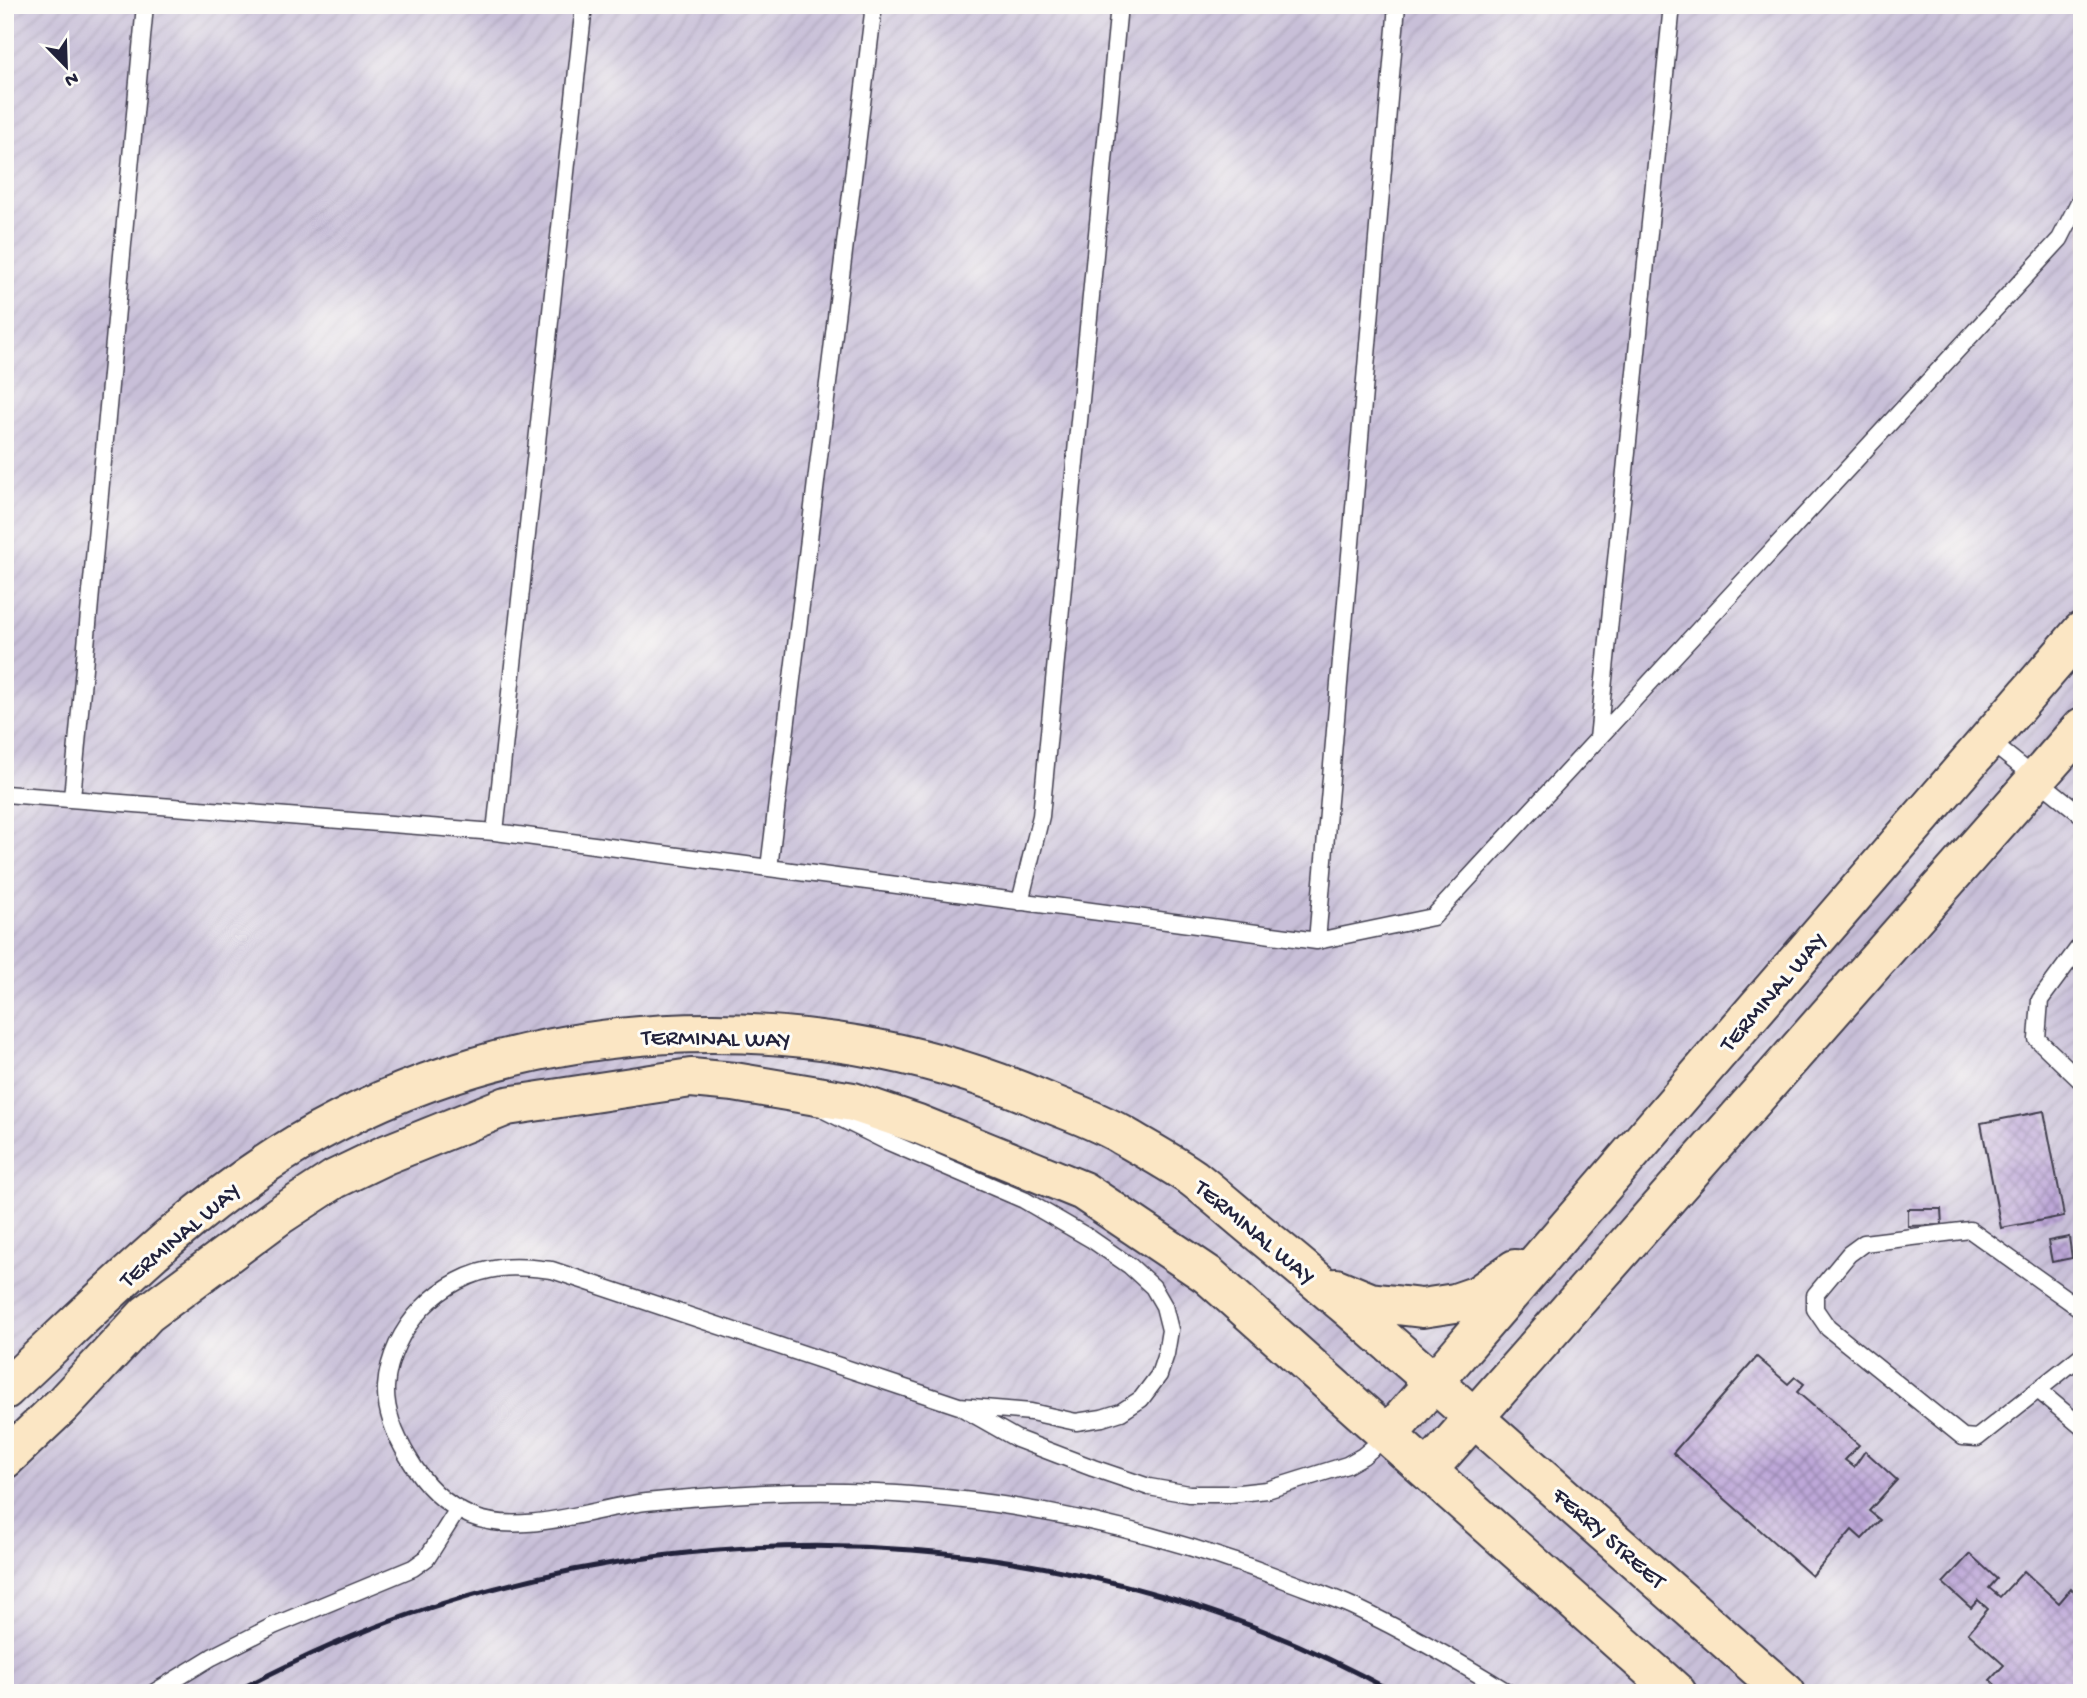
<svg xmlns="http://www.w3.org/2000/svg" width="2087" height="1698" font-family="'Gochi Hand',sans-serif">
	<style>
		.industrial { fill: url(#industrial-furrows) }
		.building { fill: url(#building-cross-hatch) }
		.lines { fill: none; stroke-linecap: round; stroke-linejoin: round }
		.service-casing { stroke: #413e4e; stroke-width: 19 }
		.secondary-casing { stroke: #413e4e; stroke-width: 42 }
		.service { stroke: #fff; stroke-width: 16 }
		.secondary { stroke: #fbe6c4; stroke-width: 38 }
		.rail { stroke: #22223b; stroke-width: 5 }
		.labels { text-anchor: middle; stroke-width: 6; stroke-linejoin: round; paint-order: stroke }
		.street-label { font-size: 24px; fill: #22223b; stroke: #fdfcf7 }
	</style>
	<defs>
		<pattern id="industrial-furrows" width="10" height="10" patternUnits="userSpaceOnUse" patternTransform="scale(1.75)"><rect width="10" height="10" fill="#c8bfd8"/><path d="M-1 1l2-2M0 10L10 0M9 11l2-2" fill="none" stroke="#aca4ba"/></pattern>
		<pattern id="building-cross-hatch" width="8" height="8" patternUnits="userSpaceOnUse" patternTransform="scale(1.75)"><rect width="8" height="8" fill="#bda7d8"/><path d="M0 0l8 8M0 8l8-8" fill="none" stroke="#9988b0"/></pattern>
	</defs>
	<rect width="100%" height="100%" fill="#fdfcf7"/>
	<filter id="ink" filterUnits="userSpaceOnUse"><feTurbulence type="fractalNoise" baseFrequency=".0143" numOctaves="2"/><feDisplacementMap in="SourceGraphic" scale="14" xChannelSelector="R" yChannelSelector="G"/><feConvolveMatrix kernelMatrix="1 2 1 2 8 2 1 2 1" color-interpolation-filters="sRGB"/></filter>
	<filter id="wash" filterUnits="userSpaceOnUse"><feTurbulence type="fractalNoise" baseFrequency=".00686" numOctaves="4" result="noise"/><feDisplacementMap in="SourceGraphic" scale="28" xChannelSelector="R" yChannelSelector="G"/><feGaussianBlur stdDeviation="1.57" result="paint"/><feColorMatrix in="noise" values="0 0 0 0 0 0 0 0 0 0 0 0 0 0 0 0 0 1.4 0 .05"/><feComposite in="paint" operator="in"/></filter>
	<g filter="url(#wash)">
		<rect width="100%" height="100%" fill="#eedcb9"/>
		<path class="industrial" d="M 5,5 L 2082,5 L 2082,1693 L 5,1693 Z"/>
		<g id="blocks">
			<path class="building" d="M 2044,1111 L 2064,1216 L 2001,1228 L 1981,1123 Z
				M 1908,1209 L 1941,1209 L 1942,1225 L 1908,1226 Z
				M 2069,1237 L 2072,1258 L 2052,1262 L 2048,1241 Z
				M 1757,1357 L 1788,1384 L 1795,1377 L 1804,1384 L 1797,1392 L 1859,1445 L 1845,1460 L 1854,1467 L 1865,1451 L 1897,1480 L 1869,1511 L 1880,1520 L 1862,1539 L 1852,1530 L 1812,1576 L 1673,1453 Z
				M 1970,1554 L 1997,1579 L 1989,1588 L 2000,1597 L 2024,1571 L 2059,1603 L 2071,1589 L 2082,1599 L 2082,1693 L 2066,1689 L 2052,1693 L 2004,1693 L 1990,1680 L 2004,1665 L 1968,1633 L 1988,1609 L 1978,1600 L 1971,1608 L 1943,1583 Z"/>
		</g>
	</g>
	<g filter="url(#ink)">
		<use href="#blocks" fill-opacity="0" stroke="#413e4e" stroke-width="2"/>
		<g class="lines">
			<defs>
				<path id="service" d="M 584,5 L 495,832 L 769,868
					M 874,5 L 769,868 L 1317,941
					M 1397,5 L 1317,941 L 1433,917 L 2060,239 L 2082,196
					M 1598,739 L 1672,5
					M 1988,740 L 2082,815
					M 5,794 L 495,832
					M 72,798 L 145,5
					M 1020,902 L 1041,816 L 1119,5
					M 2082,943 L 2040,1000 L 2037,1039 L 2082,1082
					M 826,1111 L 884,1140 L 1024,1200 L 1091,1239 L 1130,1266 L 1153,1287 L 1164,1306 L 1170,1330 L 1166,1354 L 1159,1375 L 1141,1399 L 1121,1412 L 1102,1418 L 1076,1422 L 1031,1412 L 959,1406 L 552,1270 C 534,1268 518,1266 500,1268 C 441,1275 390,1328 386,1387 C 385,1411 396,1437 408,1457 C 423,1483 443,1504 471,1516 C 522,1537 593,1508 646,1502 C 685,1498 725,1495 764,1493 C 945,1485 1117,1515 1285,1580 C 1308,1589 1332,1597 1354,1607 C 1407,1632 1459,1662 1509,1693
					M 2082,1310 L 1970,1230 L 1864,1243 L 1849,1254 L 1815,1295 L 1815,1309 L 1828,1328 L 1963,1437 L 1977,1438 L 2082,1355
					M 2038,1390 L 2082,1427
					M 964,1409 L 1017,1439 L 1093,1468 L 1149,1487 L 1189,1494 L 1230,1494 L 1267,1490 L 1347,1465 L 1363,1456 L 1387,1436
					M 153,1693 L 212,1657 L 273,1626 L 413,1568 L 427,1558 L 458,1509"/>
				<path id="secondary" d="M 1336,1288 L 1370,1302 L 1422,1308 L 1455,1303 L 1478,1295 L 1515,1269
					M 5,1390 C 98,1304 187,1210 297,1144 C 519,1012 805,998 1042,1100 C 1068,1111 1096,1120 1120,1134 C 1144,1148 1170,1162 1193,1178 C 1215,1195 1236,1214 1258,1232 C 1313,1277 1367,1323 1420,1370 C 1542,1477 1664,1585 1786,1693
					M 1389,1434 L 2082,631
					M 5,1459 L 62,1405 L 147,1314 L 280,1215 L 335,1179 L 385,1155 L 507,1106 L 691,1078 L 734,1082 L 853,1102 L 918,1124 L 1083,1191 L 1208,1275 L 1677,1693
					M 1428,1470 L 2082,727"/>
			</defs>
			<use href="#service" class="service-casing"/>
			<use href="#secondary" class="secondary-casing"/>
			<use href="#service" class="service"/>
			<use href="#secondary" class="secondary"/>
			<path class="rail" d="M 233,1693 C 290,1663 350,1635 411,1614 C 732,1503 1098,1528 1395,1693"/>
		</g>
	</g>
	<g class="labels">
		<g class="street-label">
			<text transform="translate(1772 991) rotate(-49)" y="8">TERMINAL WAY</text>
			<text transform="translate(716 1037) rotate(1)" y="8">TERMINAL WAY</text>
			<text transform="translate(1256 1231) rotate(40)" y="8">TERMINAL WAY</text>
			<text transform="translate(179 1234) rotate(-40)" y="8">TERMINAL WAY</text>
			<text transform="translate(1610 1537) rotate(41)" y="8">FERRY STREET</text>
		</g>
	</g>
	<rect width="2087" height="1698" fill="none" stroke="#fdfcf7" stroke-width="28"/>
	<g transform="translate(66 66) rotate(157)" stroke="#fdfcf7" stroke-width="5" paint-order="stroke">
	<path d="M0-5L12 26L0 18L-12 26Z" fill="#22223b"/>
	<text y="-10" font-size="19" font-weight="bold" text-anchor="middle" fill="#22223b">N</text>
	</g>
</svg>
